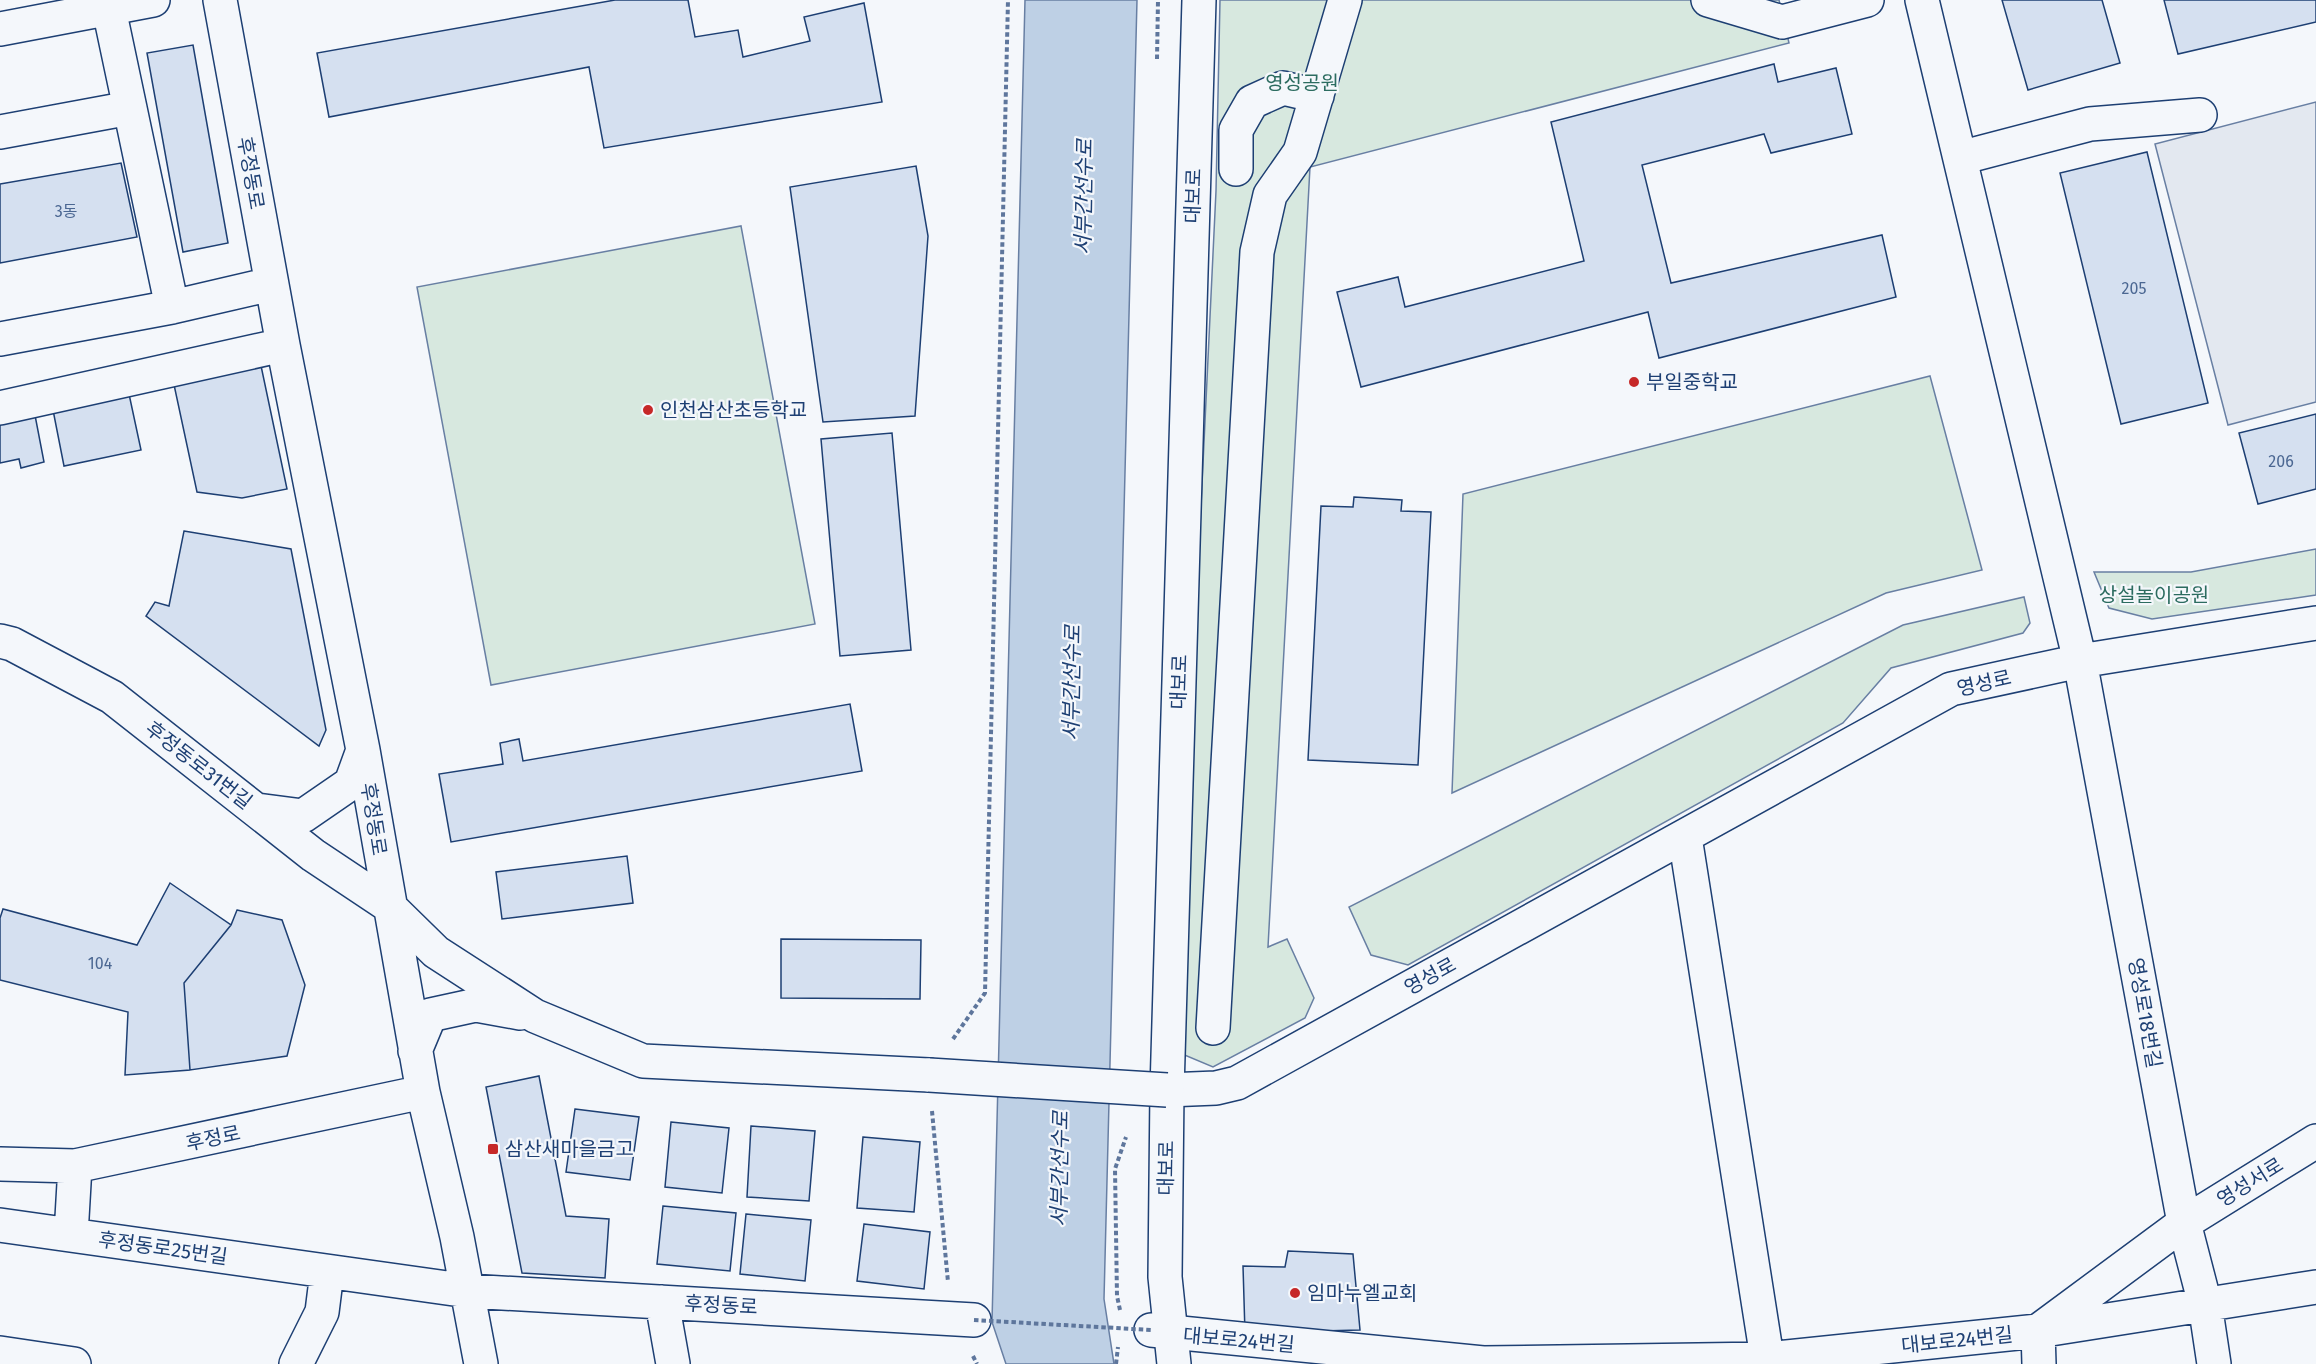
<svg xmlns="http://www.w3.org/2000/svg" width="2316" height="1364" font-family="'Fira Sans','Noto Sans KR',sans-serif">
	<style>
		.green { fill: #d7e8df; stroke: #687fa3; stroke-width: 1.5 }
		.parking { fill: #e3e8f0; stroke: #687fa3; stroke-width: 1.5 }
		.water { fill: #bed0e5; stroke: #687fa3; stroke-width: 1.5 }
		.building { fill: #d5e0f0; stroke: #1d3f73; stroke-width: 1.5 }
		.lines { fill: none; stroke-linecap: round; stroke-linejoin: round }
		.minor-casing { stroke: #1d3f73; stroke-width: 36 }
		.major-casing { stroke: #1d3f73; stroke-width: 36 }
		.path { stroke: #5e769c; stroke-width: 4; stroke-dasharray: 4.5 3; stroke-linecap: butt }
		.minor { stroke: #f4f7fb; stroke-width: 33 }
		.major { stroke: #f4f7fb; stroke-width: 33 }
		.minor-bridge-casing { stroke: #1d3f73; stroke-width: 36; stroke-linecap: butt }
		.path-bridge { stroke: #5e769c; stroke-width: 4; stroke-dasharray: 4.5 3; stroke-linecap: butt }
		.minor-bridge { stroke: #f4f7fb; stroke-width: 33 }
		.poi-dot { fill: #c62828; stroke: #f4f7fb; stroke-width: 2 }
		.labels { text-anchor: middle; stroke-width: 4.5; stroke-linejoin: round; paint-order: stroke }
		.number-label { font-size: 16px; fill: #4b6792 }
		.park-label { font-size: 20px; fill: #2c6c60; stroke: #f4f7fb }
		.street-label { font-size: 20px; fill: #1d3f73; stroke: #f4f7fb }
		.poi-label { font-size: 20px; fill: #1d3f73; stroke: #f4f7fb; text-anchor: start }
		.water-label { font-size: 21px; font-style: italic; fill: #1d3f73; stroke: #f4f7fb }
	</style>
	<rect width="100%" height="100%" fill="#f4f7fb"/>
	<path class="green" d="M 1220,0 L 1779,0 L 1789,43 L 1310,167 L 1268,947 L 1287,939 L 1314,998 L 1305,1018 L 1213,1067 L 1175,1051 L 1216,191 Z
		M 741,226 L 815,624 L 491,685 L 417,287 Z
		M 1930,376 L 1982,570 L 1886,593 L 1452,793 L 1463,494 Z
		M 2316,549 L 2316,595 L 2152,619 L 2109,608 L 2094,572 L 2191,572 Z
		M 2024,597 L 2030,623 L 2023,633 L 1891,668 L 1843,723 L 1408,965 L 1371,955 L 1349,907 L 1903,625 Z"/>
	<path class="parking" d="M 2316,102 L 2316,402 L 2228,425 L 2155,144 Z"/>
	<path class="water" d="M 1025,0 L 1137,0 L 1104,1299 L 1114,1364 L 1006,1364 L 992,1322 Z"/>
	<path class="building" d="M 615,0 L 688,0 L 695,37 L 738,30 L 743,57 L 810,41 L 804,17 L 864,3 L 882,102 L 604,148 L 589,67 L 329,117 L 317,53 Z
		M 2002,0 L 2102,0 L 2120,63 L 2028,90 Z
		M 2164,0 L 2316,0 L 2316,22 L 2178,54 Z
		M 193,45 L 228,243 L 183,252 L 147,53 Z
		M 1774,64 L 1778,82 L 1836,68 L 1852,134 L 1771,153 L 1764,134 L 1642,165 L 1671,283 L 1882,235 L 1896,297 L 1659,358 L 1648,312 L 1361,387 L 1337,292 L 1398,277 L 1405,307 L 1584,261 L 1551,122 Z
		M 2147,152 L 2208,403 L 2121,424 L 2060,173 Z
		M 121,163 L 137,237 L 0,263 L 0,184 Z
		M 916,166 L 928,236 L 915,416 L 823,422 L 790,187 Z
		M 260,361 L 287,489 L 242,498 L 197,492 L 173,380 Z
		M 129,394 L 141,450 L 64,466 L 53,410 Z
		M 34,410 L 44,462 L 21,468 L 19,459 L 0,463 L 0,417 Z
		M 2316,414 L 2316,489 L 2258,504 L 2239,433 Z
		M 892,433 L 911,650 L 840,656 L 821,439 Z
		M 1354,497 L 1402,500 L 1401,511 L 1431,512 L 1418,765 L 1308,760 L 1321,506 L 1353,507 Z
		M 184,531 L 291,549 L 326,730 L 319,746 L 146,616 L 155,602 L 169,606 Z
		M 850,704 L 862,771 L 451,842 L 439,774 L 503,764 L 500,743 L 519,739 L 523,761 Z
		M 627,856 L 633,903 L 502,919 L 496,872 Z
		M 170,883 L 231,925 L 184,983 L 190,1070 L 125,1075 L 128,1012 L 0,980 L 0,918 L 3,909 L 137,945 Z
		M 237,910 L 282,920 L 305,985 L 287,1056 L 190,1070 L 184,983 L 231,925 Z
		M 781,939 L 921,940 L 920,999 L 781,998 Z
		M 539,1076 L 566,1216 L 609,1219 L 605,1278 L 522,1273 L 486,1087 Z
		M 575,1109 L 639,1117 L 630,1180 L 566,1172 Z
		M 671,1122 L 729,1128 L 722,1193 L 665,1187 Z
		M 751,1126 L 815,1131 L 809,1201 L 747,1197 Z
		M 863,1137 L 920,1142 L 914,1212 L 857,1208 Z
		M 663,1206 L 736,1213 L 730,1271 L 657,1264 Z
		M 746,1214 L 811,1220 L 805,1281 L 740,1274 Z
		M 864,1224 L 930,1232 L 924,1289 L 857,1281 Z
		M 1288,1251 L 1353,1254 L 1360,1330 L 1245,1333 L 1243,1266 L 1285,1267 Z"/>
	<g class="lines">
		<defs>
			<path id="minor" d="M 220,0 L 283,345 L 363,750 L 423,1092 L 457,1237 L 481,1364
				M 1199,0 L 1167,1090 L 1216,1088 L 1237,1083 L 1951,689 L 2080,661 L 2316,623
				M 1708,0 L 1782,22 L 1867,0
				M 1922,0 L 2080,661 L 2184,1223 L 2205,1304 L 2214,1364
				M 109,9 L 172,307
				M 0,29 L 153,0
				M 0,132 L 130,108
				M 1960,158 L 2090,124 L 2200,115
				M 1236,169 L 1236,130 L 1252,102 L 1283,88 L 1317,96
				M 0,339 L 172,307 L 271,284
				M 0,408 L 283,345
				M 0,641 L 12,644 L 112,697 L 313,855 L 388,905 L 436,952 L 535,1016 L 643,1061 L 929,1075
				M 257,810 L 303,816 L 351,783 L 363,750
				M 1685,837 L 1768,1364
				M 1213,1028 L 1257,252 L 1270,195 L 1300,152 L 1345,0
				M 415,1051 L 430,1015 L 476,1005 L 520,1013
				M 0,1164 L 75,1166 L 423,1092
				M 0,1225 L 468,1291 L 974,1320
				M 71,1235 L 75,1166
				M 662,1302 L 673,1364
				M 1151,1330 L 1483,1363 L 1767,1359 L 2038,1331 L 2316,1287
				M 0,1353 L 74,1364
				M 296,1364 L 322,1312 L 327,1272
				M 2039,1364 L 2038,1331 L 2184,1223 L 2316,1141"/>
			<path id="major" d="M 1167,1090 L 1165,1277 L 1174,1364"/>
		</defs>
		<use href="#minor" class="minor-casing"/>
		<use href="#major" class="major-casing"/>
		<path class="path" d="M 1157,59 L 1158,0
			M 953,1039 L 985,993 L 1008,0
			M 932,1111 L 948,1282
			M 1120,1310 L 1117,1296 L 1115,1169 L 1126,1137
			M 973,1356 L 977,1364
			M 1116,1364 L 1118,1347"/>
		<use href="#minor" class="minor"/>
		<use href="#major" class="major"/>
		<defs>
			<path id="minor-bridge" d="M 929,1075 L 1167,1090"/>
		</defs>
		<use href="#minor-bridge" class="minor-bridge-casing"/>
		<path class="path-bridge" d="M 974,1320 L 1151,1330"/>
		<use href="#minor-bridge" class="minor-bridge"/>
	</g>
	<g class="poi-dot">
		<circle cx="1634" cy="382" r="6"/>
		<circle cx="648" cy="410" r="6"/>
		<rect x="487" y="1143" width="12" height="12" rx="3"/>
		<circle cx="1295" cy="1293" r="6"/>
	</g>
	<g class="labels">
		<g class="number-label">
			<text x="66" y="217">3동</text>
			<text x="2134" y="294">205</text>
			<text x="2281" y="467">206</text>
			<text x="100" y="969">104</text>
		</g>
		<g class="park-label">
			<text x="1302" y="90">영성공원</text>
			<text x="2154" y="602">상설놀이공원</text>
		</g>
		<g class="street-label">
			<text transform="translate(251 173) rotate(80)" y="7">후정동로</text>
			<text transform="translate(1193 196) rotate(-88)" y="7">대보로</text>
			<text transform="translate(1179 682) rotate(-88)" y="7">대보로</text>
			<text transform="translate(1984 683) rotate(-13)" y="7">영성로</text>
			<text transform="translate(199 765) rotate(38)" y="7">후정동로31번길</text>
			<text transform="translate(374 819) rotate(81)" y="7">후정동로</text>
			<text transform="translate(1430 976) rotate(-29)" y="7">영성로</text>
			<text transform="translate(2145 1013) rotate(80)" y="7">영성로18번길</text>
			<text transform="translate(213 1138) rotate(-12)" y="7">후정로</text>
			<text transform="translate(1166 1168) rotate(-89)" y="7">대보로</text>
			<text transform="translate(2250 1182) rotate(-32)" y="7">영성서로</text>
			<text transform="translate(163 1248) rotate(8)" y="7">후정동로25번길</text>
			<text transform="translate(721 1305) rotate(3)" y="7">후정동로</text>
			<text transform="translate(1239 1340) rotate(5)" y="7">대보로24번길</text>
			<text transform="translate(1957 1340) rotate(-6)" y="7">대보로24번길</text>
		</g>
		<g class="poi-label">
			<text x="1646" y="389">부일중학교</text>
			<text x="660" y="417">인천삼산초등학교</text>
			<text x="505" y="1156">삼산새마을금고</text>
			<text x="1307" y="1300">임마누엘교회</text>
		</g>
		<g class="water-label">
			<text transform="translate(1084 197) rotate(-89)" y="7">서부간선수로</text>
			<text transform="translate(1072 683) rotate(-89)" y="7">서부간선수로</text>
			<text transform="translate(1060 1169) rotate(-89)" y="7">서부간선수로</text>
		</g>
	</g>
</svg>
